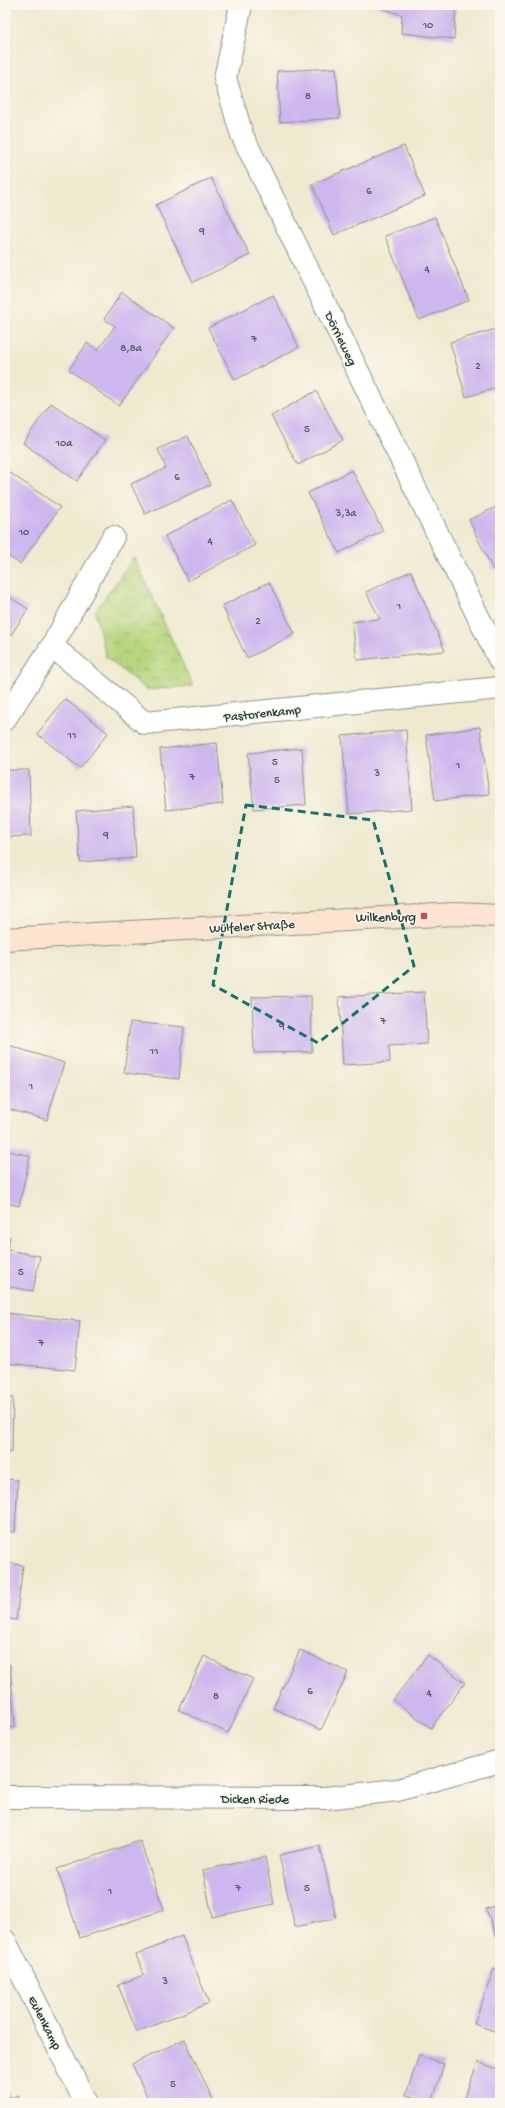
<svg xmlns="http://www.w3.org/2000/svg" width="505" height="2108" font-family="'Gochi Hand',sans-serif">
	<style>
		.park { fill: url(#park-crowns); stroke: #6a8958 }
		.building { fill: #ceb6ee }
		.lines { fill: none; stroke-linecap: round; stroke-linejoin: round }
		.street-casing { stroke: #879382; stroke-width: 24 }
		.secondary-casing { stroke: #879382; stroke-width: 24 }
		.street { stroke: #fff; stroke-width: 22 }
		.secondary { stroke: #fde4d0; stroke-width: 22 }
		.marked { fill: none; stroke: #0f766e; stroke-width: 3; stroke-dasharray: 8 5; stroke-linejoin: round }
		.poi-dot { fill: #d1495b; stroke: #fbf7ec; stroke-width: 1.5 }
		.labels { text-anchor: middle; stroke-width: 3; stroke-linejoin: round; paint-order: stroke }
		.number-label { font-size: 11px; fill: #4b5b62 }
		.street-label { font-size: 13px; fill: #1f3d34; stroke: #fbf7ec }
		.poi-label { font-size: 13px; fill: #1f3d34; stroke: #fbf7ec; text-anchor: end }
	</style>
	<defs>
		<pattern id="park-crowns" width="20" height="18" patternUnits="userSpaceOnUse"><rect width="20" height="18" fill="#b6d57d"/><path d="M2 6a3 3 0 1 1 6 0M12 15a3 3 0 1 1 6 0" fill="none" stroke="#93ae67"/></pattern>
	</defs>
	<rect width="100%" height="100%" fill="#fbf7ec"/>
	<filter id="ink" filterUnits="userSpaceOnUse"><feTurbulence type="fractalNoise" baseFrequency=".025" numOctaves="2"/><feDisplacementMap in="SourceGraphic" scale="8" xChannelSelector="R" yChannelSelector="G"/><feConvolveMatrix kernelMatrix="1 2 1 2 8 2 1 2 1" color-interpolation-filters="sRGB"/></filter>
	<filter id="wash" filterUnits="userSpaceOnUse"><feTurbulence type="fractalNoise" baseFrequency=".012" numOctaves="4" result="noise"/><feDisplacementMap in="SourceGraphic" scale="16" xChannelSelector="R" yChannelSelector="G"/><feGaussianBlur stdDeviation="0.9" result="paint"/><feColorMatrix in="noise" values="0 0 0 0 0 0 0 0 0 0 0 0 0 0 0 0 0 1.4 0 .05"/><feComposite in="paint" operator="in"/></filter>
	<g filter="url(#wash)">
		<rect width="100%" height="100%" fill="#efe9cf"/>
		<path class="park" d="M 134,557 L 193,686 L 147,690 L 106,657 L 95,612 Z"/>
		<g id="blocks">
			<path class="building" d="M 372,5 L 456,5 L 454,39 L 401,33 L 402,15 Z
				M 336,68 L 340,118 L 280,122 L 277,71 Z
				M 404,146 L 425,196 L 334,235 L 312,184 Z
				M 211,178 L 250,255 L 193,282 L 156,205 Z
				M 435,217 L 469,300 L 419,320 L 385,236 Z
				M 122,292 L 174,328 L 119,406 L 69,370 L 87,343 L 98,350 L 115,326 L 104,319 Z
				M 273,295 L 299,347 L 235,380 L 208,328 Z
				M 500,328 L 500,387 L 466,397 L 450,342 Z
				M 316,391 L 343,440 L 298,465 L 271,416 Z
				M 51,403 L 105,440 L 77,481 L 23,443 Z
				M 188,436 L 210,485 L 145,514 L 131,484 L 166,468 L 158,449 Z
				M 352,470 L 383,531 L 339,553 L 308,493 Z
				M 10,473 L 60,507 L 20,564 L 5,554 L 5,481 Z
				M 232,500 L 255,545 L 188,581 L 165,536 Z
				M 500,505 L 500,567 L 493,570 L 469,520 Z
				M 411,571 L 445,651 L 357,660 L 352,622 L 380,619 L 366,592 Z
				M 269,582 L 295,634 L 247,658 L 222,606 Z
				M 5,594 L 28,609 L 5,644 Z
				M 65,699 L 108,733 L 80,768 L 37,734 Z
				M 480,727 L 489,794 L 435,801 L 426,735 Z
				M 406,730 L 412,809 L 349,814 L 342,736 Z
				M 217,743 L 223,804 L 166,810 L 160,749 Z
				M 302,748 L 306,805 L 254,809 L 248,753 Z
				M 5,770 L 29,770 L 31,836 L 5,837 Z
				M 133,806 L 136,858 L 80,862 L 76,811 Z
				M 424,992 L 427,1044 L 389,1046 L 390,1062 L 343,1065 L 339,997 Z
				M 311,996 L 312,1052 L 254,1053 L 252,997 Z
				M 130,1022 L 184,1027 L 179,1079 L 124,1073 Z
				M 5,1044 L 64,1063 L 47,1120 L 5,1108 Z
				M 5,1150 L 30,1156 L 19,1206 L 5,1203 Z
				M 5,1236 L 10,1237 L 7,1250 L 40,1256 L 33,1291 L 5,1286 Z
				M 5,1313 L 80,1321 L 75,1370 L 5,1363 Z
				M 5,1397 L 13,1398 L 12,1452 L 5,1452 Z
				M 5,1479 L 18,1480 L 15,1532 L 5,1532 Z
				M 5,1563 L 23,1565 L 16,1620 L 5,1618 Z
				M 300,1650 L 348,1672 L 321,1730 L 273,1708 Z
				M 428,1655 L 465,1683 L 431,1728 L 393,1700 Z
				M 204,1656 L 253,1679 L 228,1733 L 179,1710 Z
				M 10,1665 L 15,1727 L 5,1728 L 5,1666 Z
				M 140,1841 L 164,1910 L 80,1938 L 57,1869 Z
				M 320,1846 L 336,1918 L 295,1927 L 279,1855 Z
				M 265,1857 L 274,1904 L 212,1917 L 203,1870 Z
				M 500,1904 L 500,1945 L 486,1909 Z
				M 182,1936 L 209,2003 L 137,2032 L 118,1985 L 144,1975 L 136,1955 Z
				M 494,1969 L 500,1971 L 500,2033 L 474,2024 Z
				M 185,2039 L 214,2103 L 150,2103 L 132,2064 Z
				M 419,2055 L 444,2064 L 432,2103 L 406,2095 Z
				M 478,2062 L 500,2070 L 500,2103 L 462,2103 Z
				M 5,2084 L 10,2098 L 18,2095 L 21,2103 L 5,2103 Z"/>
		</g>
	</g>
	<g filter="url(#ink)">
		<use href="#blocks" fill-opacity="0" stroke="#879382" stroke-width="1"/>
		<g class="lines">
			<defs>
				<path id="street" d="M 241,5 L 225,78 L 242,135 L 500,661
					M 113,537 L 52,646 L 145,723 L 500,688
					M 5,719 L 52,646
					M 5,1797 L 325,1798 L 398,1790 L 500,1761
					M 5,1941 L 86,2103"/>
				<path id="secondary" d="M 5,939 L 455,914 L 500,916"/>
			</defs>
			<use href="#street" class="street-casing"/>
			<use href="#secondary" class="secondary-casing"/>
			<use href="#street" class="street"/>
			<use href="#secondary" class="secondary"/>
		</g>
	</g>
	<path class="marked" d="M 246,805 L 373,820 L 414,966 L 318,1043 L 213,985 Z"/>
	<rect class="poi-dot" x="420" y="912" width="8" height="8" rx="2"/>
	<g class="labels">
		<g class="number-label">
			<text x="428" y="28">10</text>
			<text x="308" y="99">8</text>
			<text x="369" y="194">6</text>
			<text x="202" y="234">9</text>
			<text x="427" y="272">4</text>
			<text x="254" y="342">7</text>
			<text x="131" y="351">8,8a</text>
			<text x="478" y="369">2</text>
			<text x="307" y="432">5</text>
			<text x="64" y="446">10a</text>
			<text x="177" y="480">6</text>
			<text x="346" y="516">3,3a</text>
			<text x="24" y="535">10</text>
			<text x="210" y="544">4</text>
			<text x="399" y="609">1</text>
			<text x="258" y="624">2</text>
			<text x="72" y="738">11</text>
			<text x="275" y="765">5</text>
			<text x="458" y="768">1</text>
			<text x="377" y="776">3</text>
			<text x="192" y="780">7</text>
			<text x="277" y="783">5</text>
			<text x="106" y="838">9</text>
			<text x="383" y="1024">7</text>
			<text x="282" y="1029">9</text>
			<text x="154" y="1054">11</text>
			<text x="31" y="1089">1</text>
			<text x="21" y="1275">5</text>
			<text x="41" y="1346">7</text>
			<text x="310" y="1694">6</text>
			<text x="429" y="1696">4</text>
			<text x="216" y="1699">8</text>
			<text x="238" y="1891">7</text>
			<text x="307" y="1891">5</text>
			<text x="110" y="1894">1</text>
			<text x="165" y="1984">3</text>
			<text x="173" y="2087">5</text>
		</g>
		<g class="street-label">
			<text transform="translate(342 338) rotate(64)" y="5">Dörrieweg</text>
			<text transform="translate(262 712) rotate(-6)" y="5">Pastorenkamp</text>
			<text transform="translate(252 925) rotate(-3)" y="5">Wülfeler Straße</text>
			<text x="255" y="1803">Dicken Riede</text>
			<text transform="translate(46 2022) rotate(63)" y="5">Eulenkamp</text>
		</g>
		<g class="poi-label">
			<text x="416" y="921">Wilkenburg</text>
		</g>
	</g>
	<rect width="505" height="2108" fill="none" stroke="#fbf7ec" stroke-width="20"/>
</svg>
